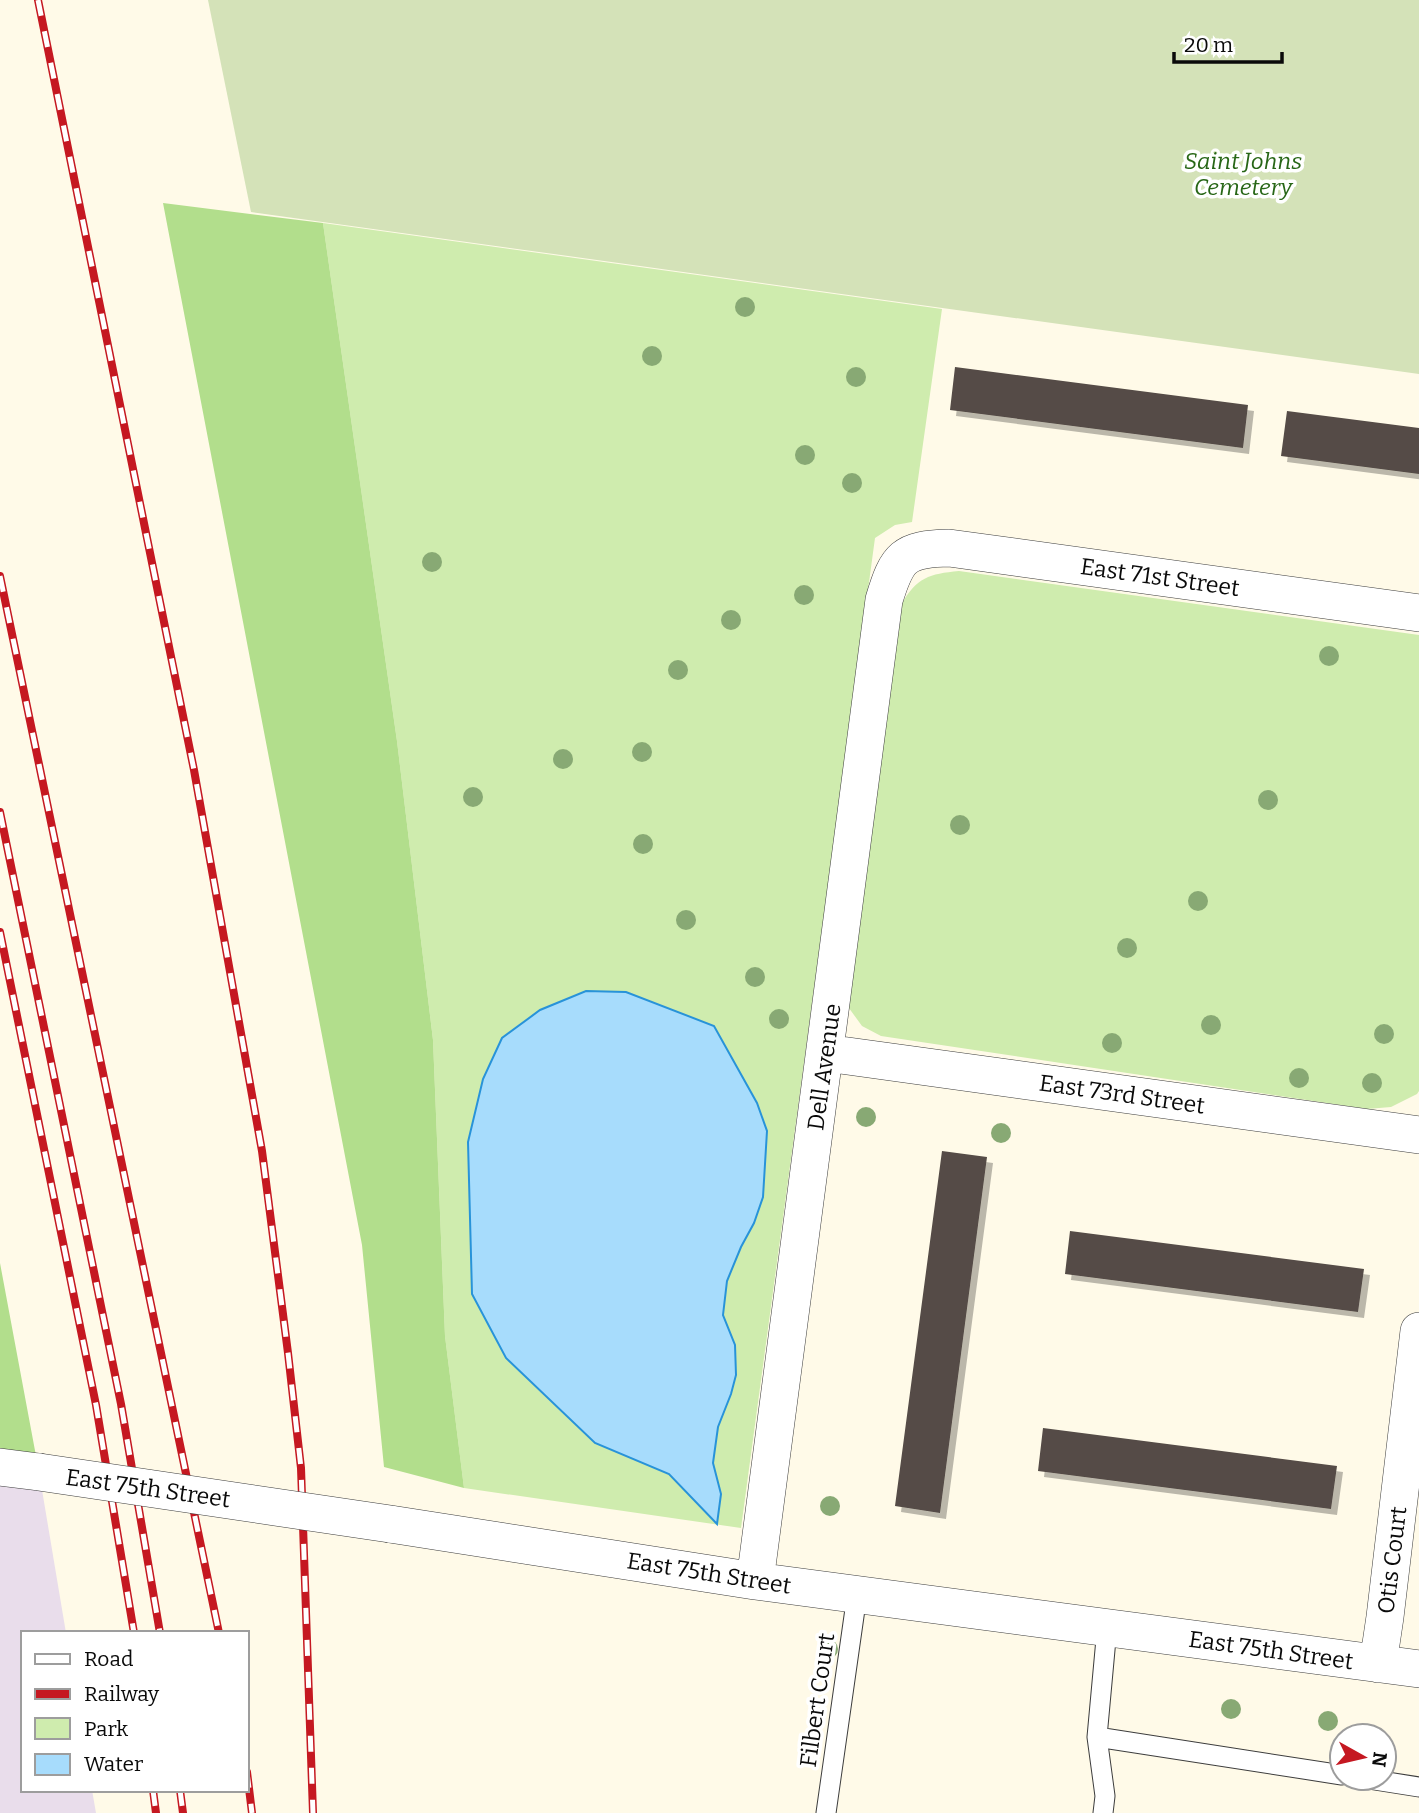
<svg xmlns="http://www.w3.org/2000/svg" width="1419" height="1813" font-family="Bitter,serif">
	<style>
		.industrial { fill: #e9ddeb }
		.green { fill: #cfecae }
		.forest { fill: #b2de8c }
		.cemetery { fill: #d4e2b8 }
		.water { fill: #a7dcfc; stroke: #2893d9; stroke-width: 2 }
		.building { fill: #544b46; filter: url(#shadow) }
		.lines { fill: none; stroke-linecap: round; stroke-linejoin: round }
		.service-casing { stroke: #3d3d3d; stroke-width: 21 }
		.minor-casing { stroke: #3d3d3d; stroke-width: 38 }
		.service { stroke: #fff; stroke-width: 19 }
		.minor { stroke: #fff; stroke-width: 37 }
		.rail-casing { stroke: #c51821; stroke-width: 8 }
		.rail { stroke: #fff; stroke-width: 5; stroke-dasharray: 16; stroke-linecap: butt }
		.minor-bridge-casing { stroke: #3d3d3d; stroke-width: 38; stroke-linecap: butt }
		.minor-bridge { stroke: #fff; stroke-width: 37 }
		.tree { fill: #88a974 }
		.labels { text-anchor: middle; stroke-width: 7; stroke-linejoin: round; paint-order: stroke }
		.park-label { font-size: 23px; font-style: italic; fill: #276616; stroke: #fff }
		.street-label { font-size: 23px; fill: #0a0a0a; stroke: #fff }
	</style>
	<defs>
		<filter id="shadow"><feDropShadow dx="6" dy="6" stdDeviation="0" flood-color="#0004"/></filter>
	</defs>
	<rect width="100%" height="100%" fill="#fffae8"/>
	<path class="industrial" d="M 0,1467 L 39,1472 L 66,1633 L 23,1633 L 23,1790 L 92,1790 L 96,1813 L 0,1813 Z"/>
	<path class="green" d="M 323,223 L 942,309 L 912,522 L 895,525 L 875,538 L 741,1528 L 464,1488 L 445,1336 L 433,1040 L 397,741 Z
		M 959,571 L 1419,635 L 1419,1091 L 1417,1094 L 1391,1107 L 1367,1109 L 881,1036 L 862,1026 L 846,1004 L 901,605 C 917,577 929,574 959,571 Z"/>
	<path class="forest" d="M 163,203 L 323,223 L 397,741 L 433,1040 L 445,1336 L 464,1488 L 384,1467 L 362,1245 Z
		M 0,1263 L 39,1472 L 0,1467 Z"/>
	<path class="cemetery" d="M 208,0 L 1419,0 L 1419,374 L 251,212 Z"/>
	<path class="water" d="M 586,991 L 626,992 L 714,1026 L 757,1103 L 767,1131 L 763,1197 L 754,1223 L 741,1247 L 727,1281 L 723,1315 L 735,1345 L 736,1375 L 731,1394 L 718,1427 L 713,1463 L 721,1494 L 717,1524 L 669,1474 L 595,1443 L 506,1358 L 472,1294 L 468,1142 L 483,1079 L 502,1038 L 540,1010 Z"/>
	<path class="building" d="M 955,367 L 1248,405 L 1243,448 L 950,410 Z
		M 1287,411 L 1419,428 L 1419,474 L 1281,456 Z
		M 942,1151 L 987,1157 L 940,1513 L 895,1506 Z
		M 1070,1231 L 1364,1269 L 1358,1312 L 1065,1274 Z
		M 1043,1428 L 1337,1466 L 1331,1509 L 1038,1471 Z"/>
	<g class="lines">
		<defs>
			<path id="service" d="M 1097,1737 L 1342,1775
				M 1362,1778 L 1419,1787
				M 826,1813 L 857,1595
				M 1103,1813 L 1105,1796 L 1097,1737 L 1107,1628"/>
			<path id="minor" d="M 826,1053 L 1419,1135
				M 0,1467 L 39,1472
				M 390,1524 L 755,1581 L 1419,1669
				M 755,1581 L 884,600 C 897,557 903,549 949,548 L 1419,613
				M 1378,1664 L 1385,1617 L 1419,1331"/>
		</defs>
		<use href="#service" class="service-casing"/>
		<use href="#minor" class="minor-casing"/>
		<use href="#service" class="service"/>
		<use href="#minor" class="minor"/>
		<defs>
			<path id="rail" d="M 38,0 L 194,770 L 262,1151 L 288,1353 L 301,1468 L 313,1813
				M 0,576 L 219,1633
				M 0,812 L 121,1404 L 160,1633
				M 0,932 L 96,1405 L 134,1633
				M 247,1772 L 252,1813
				M 153,1790 L 156,1813
				M 180,1790 L 183,1813"/>
		</defs>
		<use href="#rail" class="rail-casing"/>
		<use href="#rail" class="rail"/>
		<defs>
			<path id="minor-bridge" d="M 39,1472 L 390,1524"/>
		</defs>
		<use href="#minor-bridge" class="minor-bridge-casing"/>
		<use href="#minor-bridge" class="minor-bridge"/>
	</g>
	<g class="tree">
		<circle cx="745" cy="307" r="10"/>
		<circle cx="652" cy="356" r="10"/>
		<circle cx="856" cy="377" r="10"/>
		<circle cx="805" cy="455" r="10"/>
		<circle cx="852" cy="483" r="10"/>
		<circle cx="432" cy="562" r="10"/>
		<circle cx="804" cy="595" r="10"/>
		<circle cx="731" cy="620" r="10"/>
		<circle cx="1329" cy="656" r="10"/>
		<circle cx="678" cy="670" r="10"/>
		<circle cx="642" cy="752" r="10"/>
		<circle cx="563" cy="759" r="10"/>
		<circle cx="473" cy="797" r="10"/>
		<circle cx="1268" cy="800" r="10"/>
		<circle cx="960" cy="825" r="10"/>
		<circle cx="643" cy="844" r="10"/>
		<circle cx="1198" cy="901" r="10"/>
		<circle cx="686" cy="920" r="10"/>
		<circle cx="1127" cy="948" r="10"/>
		<circle cx="755" cy="977" r="10"/>
		<circle cx="779" cy="1019" r="10"/>
		<circle cx="1211" cy="1025" r="10"/>
		<circle cx="1384" cy="1034" r="10"/>
		<circle cx="1112" cy="1043" r="10"/>
		<circle cx="1299" cy="1078" r="10"/>
		<circle cx="1372" cy="1083" r="10"/>
		<circle cx="866" cy="1117" r="10"/>
		<circle cx="1001" cy="1133" r="10"/>
		<circle cx="830" cy="1506" r="10"/>
		<circle cx="828" cy="1649" r="10"/>
		<circle cx="1231" cy="1709" r="10"/>
		<circle cx="1328" cy="1721" r="10"/>
	</g>
	<g class="labels">
		<g class="park-label">
			<text x="1243" y="169">Saint Johns<tspan x="1243" dy="26">Cemetery</tspan></text>
		</g>
		<g class="street-label">
			<text transform="translate(1160 577) rotate(8)" y="8">East 71st Street</text>
			<text transform="translate(824 1067) rotate(-82)" y="8">Dell Avenue</text>
			<text transform="translate(1122 1094) rotate(8)" y="8">East 73rd Street</text>
			<text transform="translate(148 1488) rotate(8)" y="8">East 75th Street</text>
			<text transform="translate(1392 1560) rotate(-83)" y="8">Otis Court</text>
			<text transform="translate(709 1573) rotate(9)" y="8">East 75th Street</text>
			<text transform="translate(1271 1650) rotate(8)" y="8">East 75th Street</text>
			<text transform="translate(817 1700) rotate(-82)" y="8">Filbert Court</text>
		</g>
	</g>
	<rect x="21" y="1631" width="228" height="161" fill="#ffffff" stroke="#9d9d9d" stroke-width="2"/>
	<rect x="35" y="1654" width="35" height="10" fill="#ffffff" stroke="#9d9d9d" stroke-width="2"/>
	<text x="84" y="1666" font-size="21" fill="#0a0a0a">Road</text>
	<rect x="35" y="1689" width="35" height="10" fill="#c51821" stroke="#9d9d9d" stroke-width="2"/>
	<text x="84" y="1701" font-size="21" fill="#0a0a0a">Railway</text>
	<rect x="35" y="1718" width="35" height="21" fill="#cfecae" stroke="#9d9d9d" stroke-width="2"/>
	<text x="84" y="1736" font-size="21" fill="#0a0a0a">Park</text>
	<rect x="35" y="1754" width="35" height="21" fill="#a7dcfc" stroke="#9d9d9d" stroke-width="2"/>
	<text x="84" y="1771" font-size="21" fill="#0a0a0a">Water</text>
	<g transform="translate(1363 1757) rotate(98)"><circle r="33" fill="#ffffff" stroke="#9d9d9d" stroke-width="2"/>
	<path d="M0-5L12 26L0 18L-12 26Z" fill="#c51821"/>
	<text y="-10" font-size="19" font-weight="bold" text-anchor="middle" fill="#0a0a0a">N</text>
	</g>
	<path d="M1174 52v10h108v-10" fill="none" stroke="#0a0a0a" stroke-width="3.5"/>
	<text x="1184" y="52" font-size="21" fill="#0a0a0a" stroke="#ffffff" stroke-width="5" paint-order="stroke">20 m</text>
</svg>
